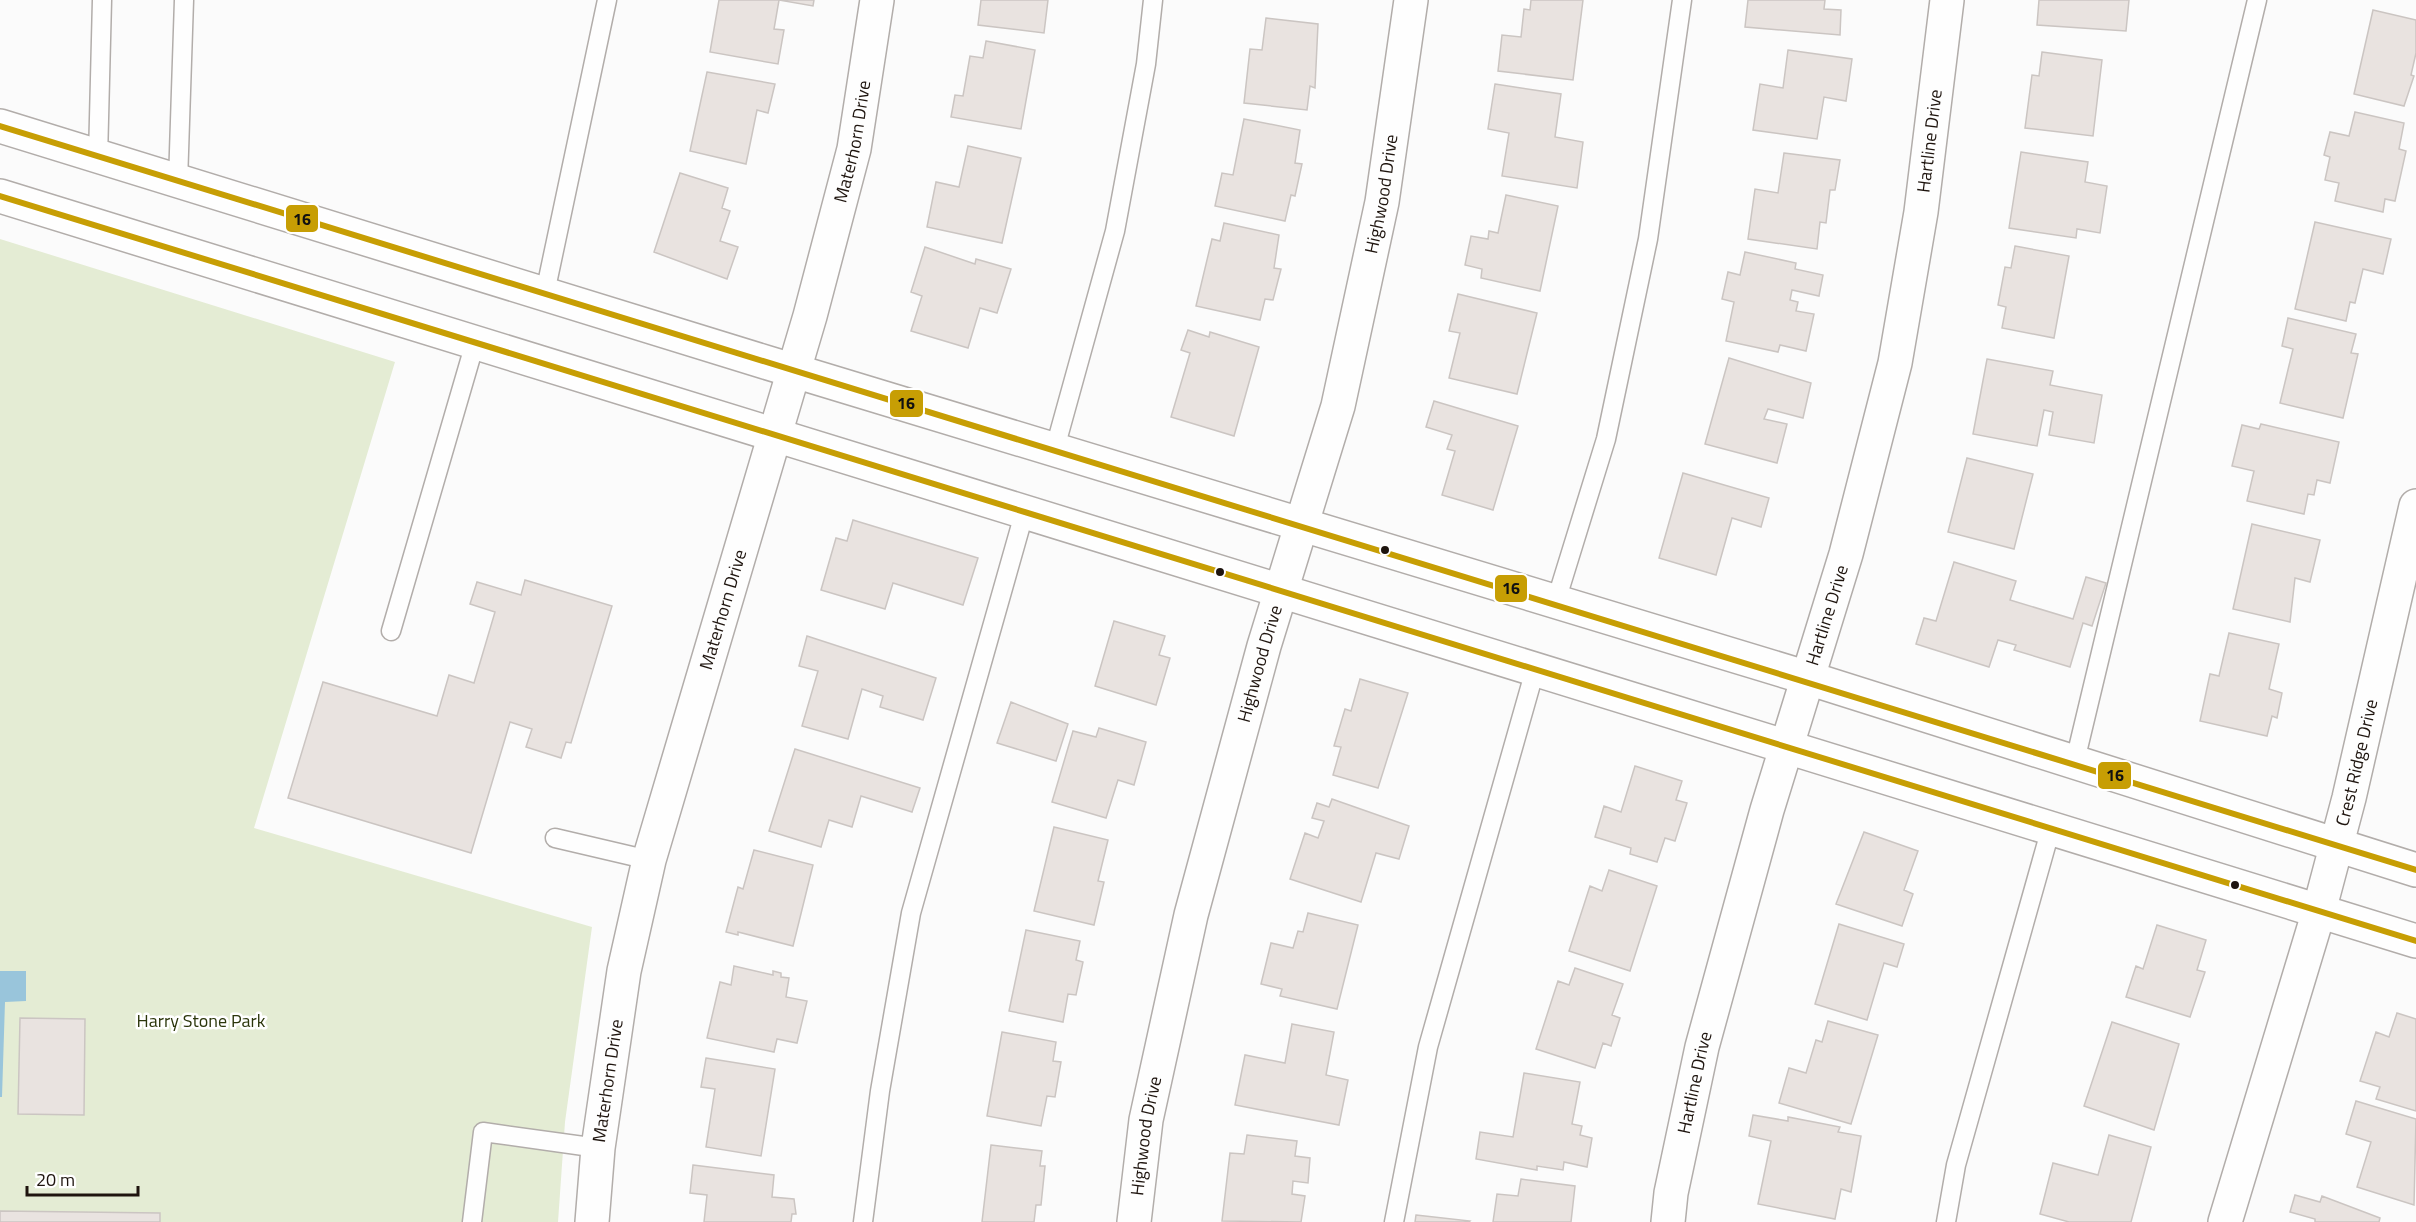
<svg xmlns="http://www.w3.org/2000/svg" width="2416" height="1222" font-family="'Titillium Web',sans-serif">
	<style>
		.green { fill: #e4ecd4 }
		.water { fill: #99c5db }
		.building { fill: #e9e3e0; stroke: #cbc5c2; stroke-width: 1.5 }
		.lines { fill: none; stroke-linecap: round; stroke-linejoin: round }
		.lane-casing { stroke: #b2adaa; stroke-width: 21 }
		.street-casing { stroke: #b2adaa; stroke-width: 36 }
		.secondary-casing { stroke: #b2adaa; stroke-width: 36 }
		.lane { stroke: #fefefe; stroke-width: 18 }
		.street { stroke: #fefefe; stroke-width: 33 }
		.secondary { stroke: #fefefe; stroke-width: 33 }
		.bus-1-casing { stroke: #fff; stroke-width: 10 }
		.bus-1 { stroke: #c79e04; stroke-width: 6 }
		.bus-dot { fill: #1e140e; stroke: #fff; stroke-width: 2 }
		.labels { text-anchor: middle; stroke-width: 5; stroke-linejoin: round; paint-order: stroke }
		.street-label { font-size: 18px; fill: #1e140e; stroke: #fff }
		.park-label { font-size: 18px; fill: #2b360b; stroke: #fff }
		.line-badge { stroke: #fff; stroke-width: 2 }
		.pale-badge-label { font-size: 16px; text-anchor: middle; font-weight: bold; fill: #111 }
	</style>
	<rect width="100%" height="100%" fill="#fbfbfb"/>
	<path class="green" d="M 0,239 L 395,362 L 254,828 L 592,927 L 565,1122 L 558,1222 L 0,1222 Z"/>
	<path class="water" d="M 0,971 L 26,971 L 26,1001 L 5,1002 L 2,1097 L 0,1097 Z"/>
	<path class="building" d="M 719,0 L 814,0 L 813,6 L 779,0 L 774,29 L 784,30 L 778,64 L 710,52 Z
		M 981,0 L 1048,0 L 1044,33 L 978,25 Z
		M 1531,0 L 1583,0 L 1573,80 L 1498,71 L 1502,35 L 1521,37 L 1524,9 L 1530,10 Z
		M 1748,0 L 1825,0 L 1824,9 L 1841,10 L 1840,35 L 1745,27 Z
		M 2039,0 L 2129,0 L 2126,31 L 2037,25 Z
		M 2373,10 L 2416,20 L 2416,53 L 2411,75 L 2414,76 L 2404,106 L 2354,94 Z
		M 1266,18 L 1318,24 L 1315,88 L 1310,86 L 1307,110 L 1244,103 L 1250,49 L 1262,50 Z
		M 986,41 L 1035,50 L 1021,129 L 951,117 L 955,95 L 963,96 L 970,56 L 983,58 Z
		M 1788,50 L 1852,59 L 1846,101 L 1824,97 L 1817,139 L 1753,130 L 1760,84 L 1783,88 Z
		M 2042,52 L 2102,60 L 2093,136 L 2025,128 L 2032,75 L 2039,76 Z
		M 707,72 L 775,84 L 768,113 L 757,110 L 746,164 L 690,151 Z
		M 1495,84 L 1561,94 L 1555,137 L 1583,142 L 1577,188 L 1502,176 L 1509,133 L 1488,129 Z
		M 2355,112 L 2404,123 L 2399,149 L 2406,151 L 2395,201 L 2385,199 L 2383,212 L 2335,201 L 2339,183 L 2325,180 L 2330,157 L 2324,155 L 2330,132 L 2349,136 Z
		M 1244,119 L 1300,130 L 1295,163 L 1302,164 L 1295,196 L 1291,195 L 1285,221 L 1215,206 L 1222,173 L 1233,175 Z
		M 968,146 L 1021,158 L 1002,243 L 927,227 L 936,182 L 959,187 Z
		M 2021,152 L 2088,162 L 2085,182 L 2107,186 L 2100,233 L 2077,229 L 2076,238 L 2009,228 Z
		M 1784,153 L 1840,160 L 1835,190 L 1830,190 L 1826,223 L 1820,222 L 1817,249 L 1748,239 L 1755,189 L 1778,193 Z
		M 680,173 L 728,188 L 722,208 L 730,211 L 720,241 L 738,247 L 727,279 L 654,252 Z
		M 1506,195 L 1558,206 L 1540,291 L 1481,278 L 1482,269 L 1465,265 L 1471,236 L 1488,239 L 1489,231 L 1498,233 Z
		M 2315,222 L 2391,239 L 2383,274 L 2363,269 L 2355,303 L 2350,302 L 2346,321 L 2295,309 Z
		M 1224,223 L 1279,235 L 1274,268 L 1281,269 L 1273,300 L 1265,299 L 1260,320 L 1196,306 L 1212,239 L 1220,241 Z
		M 2015,246 L 2069,256 L 2054,338 L 2002,328 L 2006,307 L 1998,305 L 2005,267 L 2011,268 Z
		M 925,247 L 975,264 L 976,259 L 1011,269 L 997,313 L 980,308 L 968,348 L 911,331 L 922,296 L 911,292 Z
		M 1745,252 L 1796,263 L 1795,269 L 1823,275 L 1819,296 L 1792,290 L 1790,300 L 1798,302 L 1796,311 L 1814,314 L 1806,351 L 1780,345 L 1778,352 L 1726,341 L 1734,302 L 1722,299 L 1728,272 L 1740,275 Z
		M 1458,294 L 1537,313 L 1517,394 L 1449,378 L 1460,333 L 1449,331 Z
		M 2288,318 L 2356,334 L 2351,353 L 2358,354 L 2343,418 L 2280,403 L 2293,349 L 2282,346 Z
		M 1188,330 L 1209,337 L 1210,332 L 1259,347 L 1234,436 L 1171,417 L 1190,353 L 1181,350 Z
		M 1729,358 L 1811,383 L 1803,418 L 1768,409 L 1764,419 L 1787,424 L 1777,463 L 1705,444 Z
		M 1987,359 L 2053,371 L 2050,385 L 2102,395 L 2094,443 L 2049,435 L 2053,412 L 2044,410 L 2037,446 L 1973,434 Z
		M 1434,401 L 1518,426 L 1493,510 L 1442,495 L 1455,451 L 1447,449 L 1452,435 L 1426,427 Z
		M 2261,424 L 2339,442 L 2330,483 L 2317,480 L 2314,495 L 2308,494 L 2304,514 L 2247,501 L 2254,471 L 2232,466 L 2242,425 L 2259,429 Z
		M 1967,458 L 2033,474 L 2014,549 L 1948,532 Z
		M 1683,473 L 1769,498 L 1761,527 L 1732,518 L 1716,575 L 1659,558 Z
		M 853,520 L 978,558 L 963,605 L 893,583 L 885,609 L 821,590 L 836,538 L 847,541 Z
		M 2252,524 L 2320,540 L 2310,582 L 2295,578 L 2290,622 L 2233,609 Z
		M 1954,562 L 2016,581 L 2010,600 L 2073,619 L 2086,577 L 2106,583 L 2092,626 L 2083,623 L 2070,667 L 2014,650 L 2016,645 L 1998,640 L 1989,667 L 1916,644 L 1924,618 L 1936,621 Z
		M 525,580 L 612,606 L 571,743 L 566,742 L 561,758 L 526,747 L 532,729 L 510,722 L 471,853 L 288,798 L 323,682 L 437,716 L 449,675 L 474,683 L 495,612 L 470,604 L 477,582 L 521,595 Z
		M 1114,621 L 1165,636 L 1159,655 L 1170,658 L 1156,705 L 1095,686 Z
		M 2229,633 L 2279,644 L 2269,689 L 2282,693 L 2277,718 L 2272,716 L 2267,736 L 2200,721 L 2210,674 L 2219,676 Z
		M 807,636 L 936,678 L 923,720 L 880,707 L 883,696 L 862,689 L 848,739 L 802,726 L 818,671 L 799,666 Z
		M 1360,679 L 1408,693 L 1378,788 L 1333,775 L 1341,747 L 1334,746 L 1345,709 L 1351,711 Z
		M 1011,702 L 1068,724 L 1056,761 L 997,743 Z
		M 1099,728 L 1146,742 L 1134,785 L 1118,780 L 1106,818 L 1052,802 L 1073,731 L 1096,737 Z
		M 795,749 L 920,788 L 912,812 L 861,796 L 852,827 L 829,820 L 821,847 L 769,831 Z
		M 1635,766 L 1682,781 L 1676,800 L 1687,803 L 1675,841 L 1665,838 L 1657,862 L 1630,854 L 1631,848 L 1595,837 L 1604,806 L 1621,812 Z
		M 1332,799 L 1409,826 L 1399,859 L 1376,853 L 1361,902 L 1290,879 L 1305,833 L 1318,838 L 1324,821 L 1312,818 L 1317,803 L 1329,807 Z
		M 1054,827 L 1108,840 L 1098,881 L 1104,882 L 1094,925 L 1034,911 Z
		M 1864,832 L 1918,851 L 1904,890 L 1913,894 L 1902,926 L 1836,904 Z
		M 754,850 L 813,865 L 793,946 L 738,932 L 738,935 L 726,932 L 738,887 L 743,889 Z
		M 1609,870 L 1657,886 L 1630,971 L 1569,951 L 1590,886 L 1602,891 Z
		M 1308,913 L 1358,925 L 1337,1009 L 1280,996 L 1282,989 L 1261,984 L 1271,943 L 1293,948 L 1298,931 L 1303,932 Z
		M 1839,924 L 1904,944 L 1897,967 L 1884,963 L 1867,1020 L 1815,1004 Z
		M 2157,925 L 2206,940 L 2197,970 L 2205,972 L 2190,1017 L 2126,997 L 2136,966 L 2143,969 Z
		M 1026,930 L 1080,941 L 1076,960 L 1083,962 L 1076,995 L 1068,994 L 1063,1022 L 1009,1011 Z
		M 734,966 L 773,975 L 773,971 L 781,973 L 781,977 L 789,978 L 786,997 L 807,1001 L 797,1043 L 777,1039 L 774,1052 L 707,1038 L 720,982 L 731,985 Z
		M 1575,968 L 1623,984 L 1612,1015 L 1620,1018 L 1611,1046 L 1603,1043 L 1595,1068 L 1536,1049 L 1558,981 L 1569,985 Z
		M 2397,1013 L 2416,1019 L 2416,1111 L 2376,1099 L 2380,1087 L 2360,1081 L 2376,1032 L 2389,1037 Z
		M 20,1018 L 85,1019 L 84,1115 L 18,1114 Z
		M 1828,1021 L 1878,1035 L 1851,1124 L 1779,1103 L 1789,1068 L 1806,1073 L 1816,1040 L 1822,1042 Z
		M 2112,1022 L 2179,1044 L 2154,1130 L 2084,1106 Z
		M 1292,1024 L 1334,1032 L 1326,1075 L 1348,1080 L 1339,1125 L 1235,1105 L 1245,1055 L 1285,1063 Z
		M 1002,1032 L 1056,1042 L 1053,1061 L 1061,1062 L 1055,1097 L 1047,1096 L 1041,1126 L 987,1116 Z
		M 706,1058 L 775,1069 L 761,1156 L 706,1147 L 715,1089 L 701,1087 Z
		M 1524,1073 L 1580,1082 L 1572,1124 L 1582,1126 L 1580,1135 L 1592,1138 L 1587,1167 L 1564,1162 L 1563,1170 L 1537,1166 L 1537,1170 L 1476,1159 L 1480,1132 L 1513,1137 Z
		M 2356,1101 L 2416,1119 L 2414,1205 L 2357,1187 L 2371,1142 L 2346,1134 Z
		M 1753,1115 L 1788,1121 L 1788,1117 L 1840,1127 L 1838,1132 L 1861,1136 L 1851,1192 L 1841,1189 L 1835,1219 L 1758,1204 L 1771,1141 L 1749,1136 Z
		M 1247,1135 L 1297,1141 L 1295,1156 L 1310,1158 L 1308,1183 L 1293,1181 L 1292,1194 L 1305,1196 L 1301,1222 L 1222,1221 L 1230,1153 L 1244,1154 Z
		M 2109,1135 L 2151,1147 L 2131,1222 L 2069,1222 L 2040,1214 L 2053,1163 L 2098,1175 Z
		M 991,1145 L 1042,1151 L 1040,1166 L 1045,1166 L 1041,1205 L 1036,1205 L 1034,1222 L 982,1222 Z
		M 693,1165 L 774,1175 L 772,1197 L 794,1199 L 796,1214 L 792,1214 L 791,1222 L 704,1222 L 707,1195 L 690,1193 Z
		M 1521,1179 L 1575,1186 L 1571,1222 L 1493,1222 L 1497,1194 L 1518,1196 Z
		M 2295,1195 L 2320,1202 L 2322,1196 L 2380,1218 L 2379,1222 L 2315,1222 L 2315,1219 L 2290,1212 Z
		M 0,1211 L 160,1213 L 160,1222 L 0,1222 Z
		M 1416,1215 L 1470,1221 L 1469,1222 L 1415,1222 Z"/>
	<g class="lines">
		<defs>
			<path id="lane" d="M 98,158 L 102,0
				M 178,182 L 184,0
				M 545,293 L 607,0
				M 1055,448 L 1115,231 L 1146,64 L 1153,0
				M 1556,601 L 1606,439 L 1648,239 L 1682,0
				M 391,631 L 475,343
				M 2075,761 L 2257,0
				M 555,838 L 649,860
				M 472,1222 L 483,1132 L 598,1148
				M 863,1222 L 880,1091 L 911,913 L 1024,514
				M 1394,1222 L 1428,1047 L 1535,670
				M 1946,1222 L 1956,1165 L 2051,828"/>
			<g id="street">
				<path id="s1" d="M 592,1222 L 598,1148 L 624,971 L 649,860 L 810,316 L 854,149 L 877,0"/>
				<path id="s2" d="M 1134,1222 L 1146,1120 L 1191,915 L 1264,646 L 1338,406 L 1382,202 L 1411,0"/>
				<path id="s3" d="M 1668,1222 L 1671,1193 L 1702,1047 L 1767,810 L 1846,554 L 1895,363 L 1921,212 L 1947,0"/>
				<path id="s4" d="M 2225,1222 L 2319,911 L 2349,798 L 2416,506"/>
			</g>
			<path id="secondary" d="M 0,126 L 765,362 L 1808,678 L 2416,870
				M 0,196 L 2416,941"/>
		</defs>
		<use href="#lane" class="lane-casing"/>
		<use href="#street" class="street-casing"/>
		<use href="#secondary" class="secondary-casing"/>
		<use href="#lane" class="lane"/>
		<use href="#street" class="street"/>
		<use href="#secondary" class="secondary"/>
		<defs>
			<path id="bus-1" d="M 0,126 C 805,374 1612,616 2416,870
				M 0,196 L 2416,941"/>
		</defs>
		<use href="#bus-1" class="bus-1-casing"/>
		<use href="#bus-1" class="bus-1"/>
	</g>
	<g class="bus-dot">
		<circle cx="1385" cy="550" r="5"/>
		<circle cx="1220" cy="572" r="5"/>
		<circle cx="2235" cy="885" r="5"/>
	</g>
	<g class="labels">
		<g class="street-label">
			<text dy="6" stroke="none"><textPath href="#s1" startOffset="1114">Materhorn Drive</textPath></text>
			<text dy="6" stroke="none"><textPath href="#s3" startOffset="1114">Hartline Drive</textPath></text>
			<text dy="6" stroke="none"><textPath href="#s2" startOffset="1059">Highwood Drive</textPath></text>
			<text dy="6" stroke="none"><textPath href="#s1" startOffset="628">Materhorn Drive</textPath></text>
			<text dy="6" stroke="none"><textPath href="#s3" startOffset="628">Hartline Drive</textPath></text>
			<text dy="6" stroke="none"><textPath href="#s2" startOffset="573">Highwood Drive</textPath></text>
			<text dy="6" stroke="none"><textPath href="#s4" startOffset="478">Crest Ridge Drive</textPath></text>
			<text dy="6" stroke="none"><textPath href="#s1" startOffset="142">Materhorn Drive</textPath></text>
			<text dy="6" stroke="none"><textPath href="#s3" startOffset="142">Hartline Drive</textPath></text>
			<text dy="6" stroke="none"><textPath href="#s2" startOffset="87">Highwood Drive</textPath></text>
		</g>
		<g class="park-label">
			<text x="201" y="1027">Harry Stone Park</text>
		</g>
	</g>
	<g class="line-badge">
		<rect x="285" y="204" width="34" height="29" rx="6" fill="#c79e04"/>
		<rect x="889" y="389" width="35" height="29" rx="6" fill="#c79e04"/>
		<rect x="1494" y="574" width="34" height="29" rx="6" fill="#c79e04"/>
		<rect x="2097" y="761" width="35" height="29" rx="6" fill="#c79e04"/>
	</g>
	<g class="pale-badge-label">
		<text x="302" y="225">16</text>
		<text x="906" y="409">16</text>
		<text x="1511" y="594">16</text>
		<text x="2115" y="781">16</text>
	</g>
	<path d="M27 1186v9h111v-9" fill="none" stroke="#1e140e" stroke-width="3"/>
	<text x="36" y="1186" font-size="18" fill="#1e140e" stroke="#ffffff" stroke-width="4.5" paint-order="stroke">20 m</text>
</svg>
